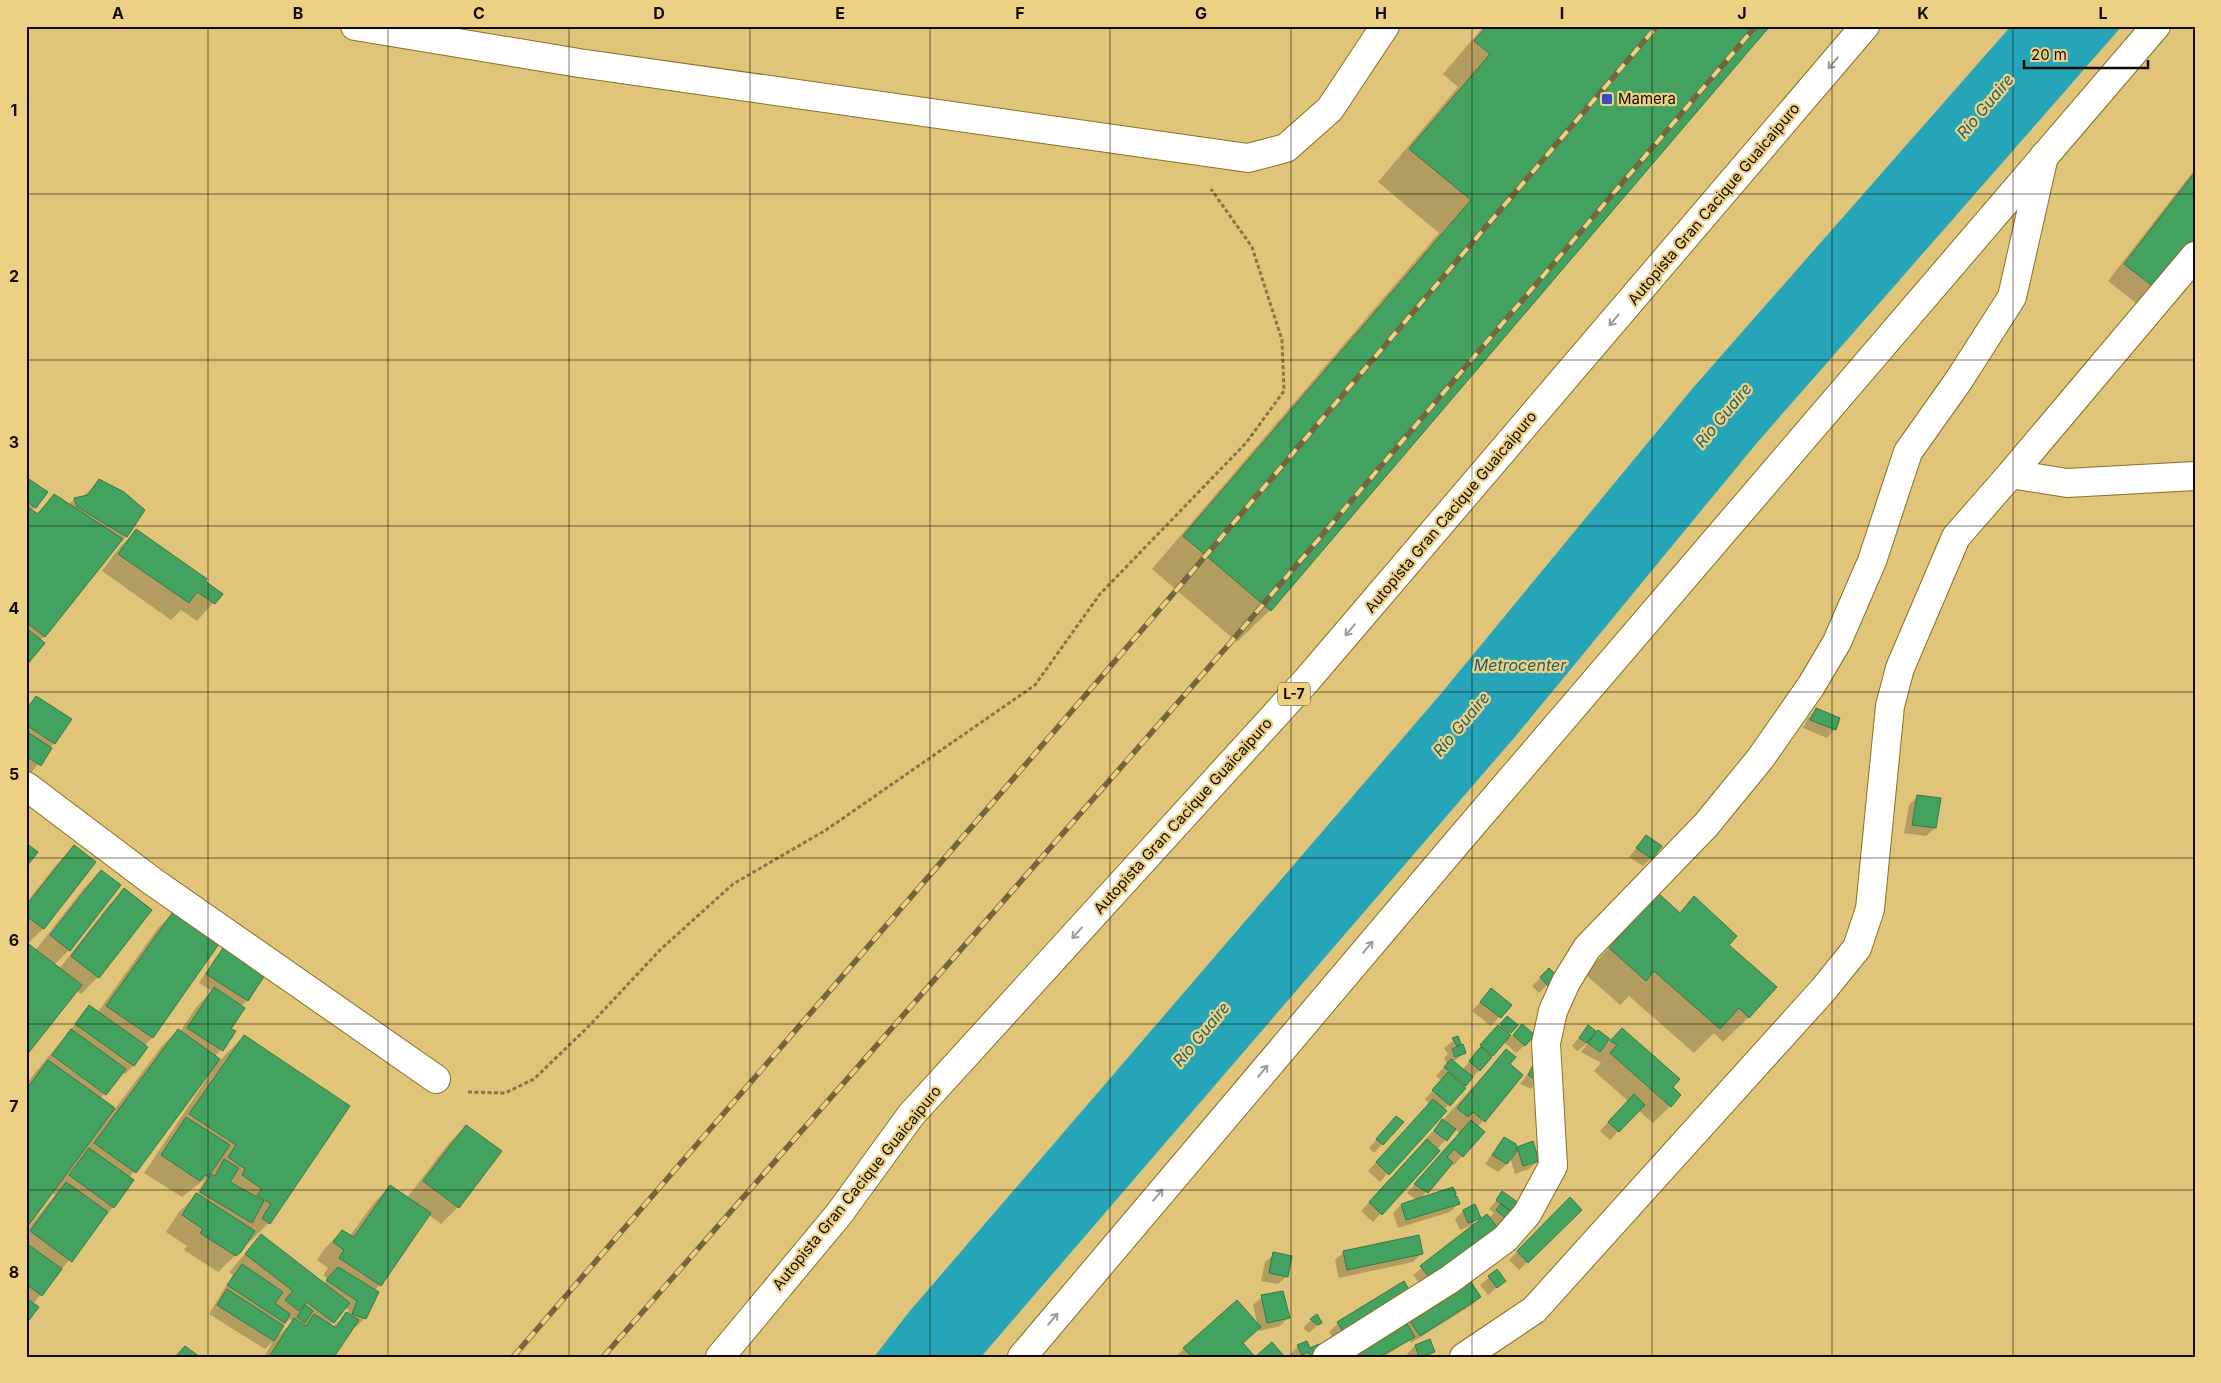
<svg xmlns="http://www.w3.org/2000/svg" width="2221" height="1383" font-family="Inter,sans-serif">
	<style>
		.water { fill: #27a5b8 }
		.shadow { fill: #0003; fill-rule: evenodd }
		.building { fill: #43a25f; stroke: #377849 }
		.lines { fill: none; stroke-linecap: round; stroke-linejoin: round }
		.minor-casing { stroke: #8b7123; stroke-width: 30 }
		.highway-casing { stroke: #8b7123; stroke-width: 30 }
		.path { stroke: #897646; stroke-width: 3; stroke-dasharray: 4 2.5; stroke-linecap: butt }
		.minor { stroke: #fff; stroke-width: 28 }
		.highway { stroke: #fff; stroke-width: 28 }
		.rail-casing { stroke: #76653b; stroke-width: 5.5 }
		.rail { stroke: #ecd185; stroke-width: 4; stroke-dasharray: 11; stroke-linecap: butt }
		.oneway { stroke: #a09d99 }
		.grid { fill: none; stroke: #120a00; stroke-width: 1; stroke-opacity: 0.55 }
		.poi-dot { fill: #394cbf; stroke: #ecd185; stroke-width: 2 }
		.labels { text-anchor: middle; stroke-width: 4.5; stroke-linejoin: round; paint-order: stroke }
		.shield { fill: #ecd185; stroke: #534628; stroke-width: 1 }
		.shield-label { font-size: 14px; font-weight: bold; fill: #120a00 }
		.poi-label { font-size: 15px; fill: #120a00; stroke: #ecd185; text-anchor: start }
		.street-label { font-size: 15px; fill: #120a00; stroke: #ecd185 }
		.water-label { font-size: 16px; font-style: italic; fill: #1f5f69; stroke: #ecd185 }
		.neatline { fill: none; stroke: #120a00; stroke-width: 2 }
		.grid-label { font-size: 16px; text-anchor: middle; font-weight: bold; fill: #120a00 }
	</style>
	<rect width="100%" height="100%" fill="#dfc479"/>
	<path class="water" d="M 2011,26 L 2122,26 L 1756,444 L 1519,732 L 981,1357 L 874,1357 L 909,1312 L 1439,696 L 1692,389 Z"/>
	<path class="shadow" d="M 1484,26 L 1768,26 L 1270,610 L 1237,642 L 1152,569 L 1439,233 L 1378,182 L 1458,87 L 1443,74 Z
		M 2195,169 L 2195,242 L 2141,307 L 2108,281 Z
		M 26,478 L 35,507 L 31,511 L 36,514 L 55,496 L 68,505 L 74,499 L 83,497 L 99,480 L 144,510 L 126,537 L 112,550 L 40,641 L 26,664 Z
		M 136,531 L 221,594 L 197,621 L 181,610 L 171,620 L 102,571 L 119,548 Z
		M 36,697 L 54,743 L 31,773 L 26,770 L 26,708 Z
		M 1816,709 L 1835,729 L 1827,738 L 1803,728 L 1808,718 Z
		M 1918,796 L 1939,799 L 1935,828 L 1926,836 L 1904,833 L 1909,805 Z
		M 1646,837 L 1651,858 L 1643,866 L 1629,857 Z
		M 74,847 L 94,862 L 43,929 L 27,944 L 35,951 L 84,888 L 101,871 L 69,950 L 54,965 L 59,969 L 107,907 L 124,890 L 98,977 L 81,994 L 76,990 L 26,1054 L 26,903 L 57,864 Z
		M 1658,895 L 1679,913 L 1694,898 L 1727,945 L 1749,1017 L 1723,1042 L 1714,1033 L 1694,1053 L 1629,996 L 1620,1005 L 1585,974 Z
		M 176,911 L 220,942 L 152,1038 L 144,1046 L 146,1048 L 133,1066 L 125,1074 L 122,1072 L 100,1099 L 115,1109 L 161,1047 L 178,1030 L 180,1032 L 197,1006 L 212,991 L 199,983 L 215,958 L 223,950 L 247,1000 L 241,1007 L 230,1029 L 234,1032 L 215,1057 L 220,1060 L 244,1036 L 348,1106 L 269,1223 L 218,1272 L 184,1250 L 187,1246 L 166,1232 L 179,1212 L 197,1194 L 205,1179 L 182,1197 L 144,1173 L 208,1077 L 206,1075 L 129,1178 L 132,1181 L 113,1207 L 33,1304 L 26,1322 L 26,1231 L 55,1195 L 52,1192 L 26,1227 L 26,1084 L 90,1006 L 98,1012 L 158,928 Z
		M 1549,969 L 1556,976 L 1539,993 L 1532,986 Z
		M 1491,990 L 1510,1005 L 1491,1026 L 1472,1011 Z
		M 1507,1018 L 1516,1025 L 1508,1034 L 1511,1037 L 1522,1026 L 1525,1045 L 1516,1053 L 1504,1042 L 1380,1182 L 1368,1171 L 1430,1104 L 1425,1099 L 1442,1081 L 1436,1076 L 1447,1064 L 1444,1058 L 1448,1054 L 1444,1048 L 1457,1038 L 1460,1044 L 1454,1049 L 1465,1053 L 1453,1062 L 1462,1070 L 1475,1055 L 1473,1054 Z
		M 1588,1027 L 1588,1040 L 1598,1032 L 1603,1048 L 1622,1029 L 1671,1087 L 1670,1106 L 1653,1123 L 1638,1110 L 1610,1140 L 1600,1131 L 1628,1101 L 1594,1071 L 1601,1063 L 1581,1052 L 1589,1042 L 1577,1051 L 1572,1046 Z
		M 1506,1050 L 1508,1064 L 1521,1075 L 1478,1127 L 1483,1132 L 1454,1165 L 1452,1163 L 1420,1199 L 1453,1199 L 1459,1203 L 1450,1212 L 1398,1228 L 1393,1213 L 1401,1205 L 1417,1200 L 1407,1193 L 1460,1133 L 1455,1129 L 1373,1222 L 1361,1211 Z
		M 1535,1065 L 1539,1081 L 1531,1089 L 1520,1084 Z
		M 466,1126 L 458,1207 L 441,1224 L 429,1215 L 375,1291 L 365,1318 L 356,1327 L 353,1325 L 333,1357 L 264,1357 L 273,1341 L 265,1349 L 209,1314 L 233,1275 L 229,1272 L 261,1236 L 323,1284 L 328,1279 L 323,1275 L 328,1268 L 317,1260 L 325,1248 L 342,1231 L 350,1236 L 373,1204 L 390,1186 L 407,1198 L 449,1143 ZM 345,1307 L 349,1310 L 347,1314 L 332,1327 L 330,1325 ZM 290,1319 L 293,1321 L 278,1336 L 282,1327 Z
		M 1388,1126 L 1382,1144 L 1374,1153 L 1369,1148 Z
		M 1504,1138 L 1514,1152 L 1518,1148 L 1538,1161 L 1529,1169 L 1515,1174 L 1510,1157 L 1507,1160 L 1509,1162 L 1498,1172 L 1485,1164 Z
		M 1503,1193 L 1514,1212 L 1423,1287 L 1413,1275 L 1489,1218 L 1494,1213 L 1489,1209 Z
		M 1570,1199 L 1580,1210 L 1519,1270 L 1509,1260 Z
		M 1463,1211 L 1479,1217 L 1472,1225 L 1460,1230 L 1455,1219 Z
		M 1344,1252 L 1421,1254 L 1413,1262 L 1339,1278 L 1335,1260 Z
		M 1274,1254 L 1287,1276 L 1278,1284 L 1261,1281 L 1265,1262 Z
		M 1497,1271 L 1504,1281 L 1488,1295 L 1480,1285 Z
		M 1403,1283 L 1337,1344 L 1329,1332 L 1338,1323 Z
		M 1262,1297 L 1288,1318 L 1280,1326 L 1259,1331 L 1259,1328 L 1242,1344 L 1253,1357 L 1176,1357 L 1184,1348 L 1258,1327 L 1253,1305 Z
		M 1480,1297 L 1472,1305 L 1411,1343 L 1409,1340 L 1384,1357 L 1349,1357 L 1411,1322 Z
		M 1311,1320 L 1320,1323 L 1309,1333 L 1303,1328 Z
		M 1430,1341 L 1434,1352 L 1429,1357 L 1408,1357 L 1407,1354 L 1415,1346 Z
		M 1306,1343 L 1315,1357 L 1291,1357 L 1290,1355 L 1298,1346 Z"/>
	<path class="building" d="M 1487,26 L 1770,26 L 1271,611 L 1183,536 L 1471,200 L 1409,149 L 1490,54 L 1474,41 Z
		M 2195,172 L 2195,244 L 2159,291 L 2124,264 Z
		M 26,477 L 48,492 L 36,508 L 26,501 Z
		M 99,479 L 124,492 L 145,510 L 127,537 L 77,507 L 74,498 L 88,495 Z
		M 54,494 L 123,539 L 45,637 L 26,622 L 26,506 L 38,514 Z
		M 136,529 L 207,579 L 205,581 L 223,594 L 215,604 L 197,592 L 189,603 L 118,554 Z
		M 26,628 L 45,643 L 26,666 Z
		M 36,696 L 72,719 L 55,744 L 26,725 L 26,710 Z
		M 1816,708 L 1840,718 L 1836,730 L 1810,720 Z
		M 26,731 L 52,748 L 41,766 L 26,756 Z
		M 1917,795 L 1941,798 L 1936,828 L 1912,825 Z
		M 1646,835 L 1662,846 L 1652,859 L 1636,848 Z
		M 26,843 L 38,852 L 26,867 Z
		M 74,845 L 96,862 L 44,929 L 26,916 L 26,906 Z
		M 101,870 L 121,885 L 70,951 L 50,935 Z
		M 124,888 L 152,910 L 99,978 L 71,956 Z
		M 1658,893 L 1680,913 L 1694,896 L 1737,936 L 1729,945 L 1777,987 L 1749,1018 L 1739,1008 L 1720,1029 L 1654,971 L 1646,981 L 1609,948 Z
		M 175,909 L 221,941 L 153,1038 L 106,1006 Z
		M 26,942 L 82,985 L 26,1056 Z
		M 223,948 L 265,975 L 248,1001 L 206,974 Z
		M 1549,968 L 1557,976 L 1548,986 L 1540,977 Z
		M 214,987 L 245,1008 L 231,1029 L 236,1031 L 223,1051 L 187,1028 Z
		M 1491,988 L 1512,1005 L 1501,1018 L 1480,1002 Z
		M 89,1005 L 148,1047 L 134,1066 L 75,1024 Z
		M 1507,1016 L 1518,1025 L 1511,1033 L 1500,1024 Z
		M 1522,1024 L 1535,1035 L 1525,1046 L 1513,1035 Z
		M 1498,1025 L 1511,1035 L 1493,1056 L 1480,1045 Z
		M 1588,1025 L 1596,1031 L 1587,1043 L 1579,1038 Z
		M 1622,1028 L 1680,1079 L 1673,1087 L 1681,1095 L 1671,1107 L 1610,1053 L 1617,1045 L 1610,1041 Z
		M 71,1029 L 126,1069 L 106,1095 L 52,1055 Z
		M 178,1029 L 220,1059 L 136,1173 L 94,1143 Z
		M 1598,1030 L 1610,1039 L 1600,1052 L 1588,1043 Z
		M 244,1035 L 350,1106 L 270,1224 L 262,1218 L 271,1204 L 257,1195 L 262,1189 L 242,1175 L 245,1169 L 228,1157 L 236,1145 L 189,1114 Z
		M 1458,1036 L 1461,1044 L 1457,1046 L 1452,1038 Z
		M 1463,1044 L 1466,1053 L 1455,1057 L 1452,1049 Z
		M 1481,1047 L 1492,1057 L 1480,1071 L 1469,1061 Z
		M 1506,1049 L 1516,1057 L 1510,1064 L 1523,1075 L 1485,1122 L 1473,1112 L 1468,1117 L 1457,1108 Z
		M 1451,1059 L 1473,1077 L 1466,1086 L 1444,1067 Z
		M 48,1060 L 115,1108 L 26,1229 L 26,1090 Z
		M 1534,1063 L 1540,1082 L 1528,1075 Z
		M 1448,1072 L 1466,1088 L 1450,1106 L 1432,1090 Z
		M 1634,1094 L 1645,1105 L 1619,1132 L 1608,1122 Z
		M 1433,1099 L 1447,1111 L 1389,1175 L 1376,1162 Z
		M 1396,1116 L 1404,1122 L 1383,1145 L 1376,1139 Z
		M 186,1117 L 230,1145 L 208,1177 L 205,1175 L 200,1181 L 161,1155 Z
		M 1442,1119 L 1456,1129 L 1447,1141 L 1434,1131 Z
		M 1471,1120 L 1485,1132 L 1463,1157 L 1454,1149 L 1447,1157 L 1453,1163 L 1428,1193 L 1414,1184 Z
		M 466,1125 L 502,1151 L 459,1208 L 423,1181 Z
		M 1504,1137 L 1516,1144 L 1517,1151 L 1507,1164 L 1492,1155 Z
		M 1427,1139 L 1440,1151 L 1382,1215 L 1369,1202 Z
		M 1533,1141 L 1539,1161 L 1523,1166 L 1517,1147 Z
		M 89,1148 L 134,1180 L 114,1208 L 69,1175 Z
		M 224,1159 L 239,1168 L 230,1182 L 264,1201 L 252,1223 L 200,1192 L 211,1174 L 215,1176 Z
		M 66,1182 L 108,1212 L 72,1262 L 30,1231 Z
		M 390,1185 L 431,1213 L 381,1286 L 339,1258 L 344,1250 L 333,1242 L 342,1230 L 354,1237 Z
		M 1453,1187 L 1456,1193 L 1455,1197 L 1457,1196 L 1460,1204 L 1406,1220 L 1401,1204 Z
		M 1502,1191 L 1516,1201 L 1518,1208 L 1514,1213 L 1496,1200 Z
		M 196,1193 L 255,1231 L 241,1252 L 236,1256 L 200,1233 L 203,1229 L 182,1215 Z
		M 1570,1197 L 1582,1210 L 1528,1263 L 1517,1251 Z
		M 1475,1204 L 1481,1218 L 1468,1223 L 1463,1210 Z
		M 1501,1204 L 1511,1212 L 1505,1218 L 1496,1210 Z
		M 1487,1214 L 1498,1228 L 1432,1280 L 1420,1266 Z
		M 261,1234 L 350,1303 L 334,1323 L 307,1302 L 299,1311 L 285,1300 L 293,1291 L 245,1254 Z
		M 1419,1235 L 1423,1254 L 1347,1270 L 1343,1251 Z
		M 26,1243 L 62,1269 L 42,1296 L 26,1284 Z
		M 1273,1252 L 1292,1256 L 1288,1277 L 1269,1273 Z
		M 242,1264 L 283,1292 L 275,1303 L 290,1314 L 285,1323 L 227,1285 Z
		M 338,1267 L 379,1292 L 366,1319 L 352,1314 L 357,1301 L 326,1280 Z
		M 1497,1269 L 1506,1281 L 1497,1288 L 1488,1276 Z
		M 1404,1281 L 1412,1295 L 1346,1336 L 1337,1322 Z
		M 1471,1282 L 1481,1297 L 1420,1336 L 1410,1321 Z
		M 227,1289 L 284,1326 L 274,1341 L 217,1305 Z
		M 1283,1291 L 1290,1318 L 1267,1323 L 1261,1295 Z
		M 26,1298 L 39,1307 L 26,1324 Z
		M 1237,1300 L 1261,1327 L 1243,1343 L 1255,1357 L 1192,1357 L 1183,1348 Z
		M 305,1305 L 313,1311 L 305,1323 L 297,1317 Z
		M 346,1312 L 359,1320 L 334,1357 L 269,1357 L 294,1318 L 306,1326 L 314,1314 L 336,1328 Z
		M 1317,1314 L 1322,1323 L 1318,1325 L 1310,1319 Z
		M 1406,1322 L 1415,1337 L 1379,1357 L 1346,1357 Z
		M 1430,1339 L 1435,1352 L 1419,1357 L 1415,1345 Z
		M 1307,1341 L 1310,1348 L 1319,1344 L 1322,1352 L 1312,1357 L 1308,1352 L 1302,1355 L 1297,1345 Z
		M 1272,1342 L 1283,1355 L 1281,1357 L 1255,1357 Z
		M 185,1346 L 200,1357 L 175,1357 Z"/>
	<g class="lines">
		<defs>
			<path id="minor" d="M 355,26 L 579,63 L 1248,158 L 1286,148 L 1330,109 L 1385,26
				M 2011,474 L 2195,256
				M 26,786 L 152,881 L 436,1079
				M 1327,1357 L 1449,1280 L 1505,1239 L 1527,1214 L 1553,1166 L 1546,1043 L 1553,1011 L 1566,982 L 1587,948 L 1706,825 L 1760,759 L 1811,686 L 1837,642 L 1872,561 L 1908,452 L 1959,380 L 2012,297 L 2044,156
				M 1464,1357 L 1534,1310 L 1823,990 L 1857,948 L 1870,909 L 1890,706 L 1900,668 L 1956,537 L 2011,474 L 2067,483 L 2195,476"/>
			<path id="highway" d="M 720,1357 L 839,1214 L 911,1115 L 1307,680 L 1865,26
				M 1022,1357 L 1460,839 L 2156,26"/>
		</defs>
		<use href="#minor" class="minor-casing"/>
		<use href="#highway" class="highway-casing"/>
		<path class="path" d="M 468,1092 L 505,1093 L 534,1079 L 587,1028 L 660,950 L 733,884 L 826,830 L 1035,685 L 1100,594 L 1246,443 L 1284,391 L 1282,340 L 1252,247 L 1211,189"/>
		<use href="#minor" class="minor"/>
		<use href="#highway" class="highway"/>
		<defs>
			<path id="rail" d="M 513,1357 L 1173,594 L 1657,26
				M 603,1357 L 1231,642 L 1756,26"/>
		</defs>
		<use href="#rail" class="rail-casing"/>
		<use href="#rail" class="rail"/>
	</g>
	<defs><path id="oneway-shaft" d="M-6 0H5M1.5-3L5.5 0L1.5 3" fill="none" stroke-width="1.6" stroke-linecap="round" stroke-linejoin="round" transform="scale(1.25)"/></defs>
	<g class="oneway">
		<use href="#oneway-shaft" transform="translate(1833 63) rotate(130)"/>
		<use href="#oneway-shaft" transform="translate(1614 320) rotate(130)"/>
		<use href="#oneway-shaft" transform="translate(1350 630) rotate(130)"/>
		<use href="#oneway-shaft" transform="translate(1077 933) rotate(132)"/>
		<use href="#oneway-shaft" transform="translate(1368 947) rotate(-50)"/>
		<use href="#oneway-shaft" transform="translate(1263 1071) rotate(-50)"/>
		<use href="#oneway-shaft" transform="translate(1158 1195) rotate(-50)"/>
		<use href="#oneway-shaft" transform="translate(1053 1319) rotate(-50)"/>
	</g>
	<path class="grid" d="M 208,26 L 208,1357M 388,26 L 388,1357M 569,26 L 569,1357M 750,26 L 750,1357M 930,26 L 930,1357M 1110,26 L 1110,1357M 1291,26 L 1291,1357M 1472,26 L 1472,1357M 1652,26 L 1652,1357M 1832,26 L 1832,1357M 2013,26 L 2013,1357M 26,194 L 2195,194M 26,360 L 2195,360M 26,526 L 2195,526M 26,692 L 2195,692M 26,858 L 2195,858M 26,1024 L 2195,1024M 26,1190 L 2195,1190"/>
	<rect class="poi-dot" x="1601" y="93" width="12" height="12" rx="2.5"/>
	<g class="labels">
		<rect class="shield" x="1278" y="682.5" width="32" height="23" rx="4"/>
		<g class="shield-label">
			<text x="1294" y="699">L-7</text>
		</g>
		<g class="poi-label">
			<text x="1618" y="104">Mamera</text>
		</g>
		<g class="street-label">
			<text transform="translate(1714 204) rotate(-50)" y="5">Autopista Gran Cacique Guaicaipuro</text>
			<text transform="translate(1451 512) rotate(-50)" y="5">Autopista Gran Cacique Guaicaipuro</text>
			<text transform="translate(1183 816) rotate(-48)" y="5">Autopista Gran Cacique Guaicaipuro</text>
			<text transform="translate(857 1188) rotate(-51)" y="5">Autopista Gran Cacique Guaicaipuro</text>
		</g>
		<g class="water-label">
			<text transform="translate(1985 106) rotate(-50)" y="6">Río Guaire</text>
			<text transform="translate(1723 415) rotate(-50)" y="6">Río Guaire</text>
			<text x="1520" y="671">Metrocenter</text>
			<text transform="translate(1461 724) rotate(-50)" y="6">Río Guaire</text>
			<text transform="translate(1201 1034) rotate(-50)" y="6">Río Guaire</text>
		</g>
	</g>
	<rect width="2221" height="1383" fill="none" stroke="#ecd185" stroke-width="55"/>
	<path d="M2024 60v8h124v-8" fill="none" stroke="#120a00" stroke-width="2.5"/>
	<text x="2031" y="60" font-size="15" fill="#120a00" stroke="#ecd185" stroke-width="4" paint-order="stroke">20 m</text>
	<rect x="28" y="28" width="2166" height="1328" class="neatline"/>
	<g class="grid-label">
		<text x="118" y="19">A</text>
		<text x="298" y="19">B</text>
		<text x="479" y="19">C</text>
		<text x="659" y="19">D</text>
		<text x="840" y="19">E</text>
		<text x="1020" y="19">F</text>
		<text x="1201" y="19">G</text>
		<text x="1381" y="19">H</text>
		<text x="1562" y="19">I</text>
		<text x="1742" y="19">J</text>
		<text x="1923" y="19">K</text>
		<text x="2103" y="19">L</text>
		<text x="14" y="116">1</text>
		<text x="14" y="282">2</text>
		<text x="14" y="448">3</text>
		<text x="14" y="614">4</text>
		<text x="14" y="780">5</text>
		<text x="14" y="946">6</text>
		<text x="14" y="1112">7</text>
		<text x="14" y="1278">8</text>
	</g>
</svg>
